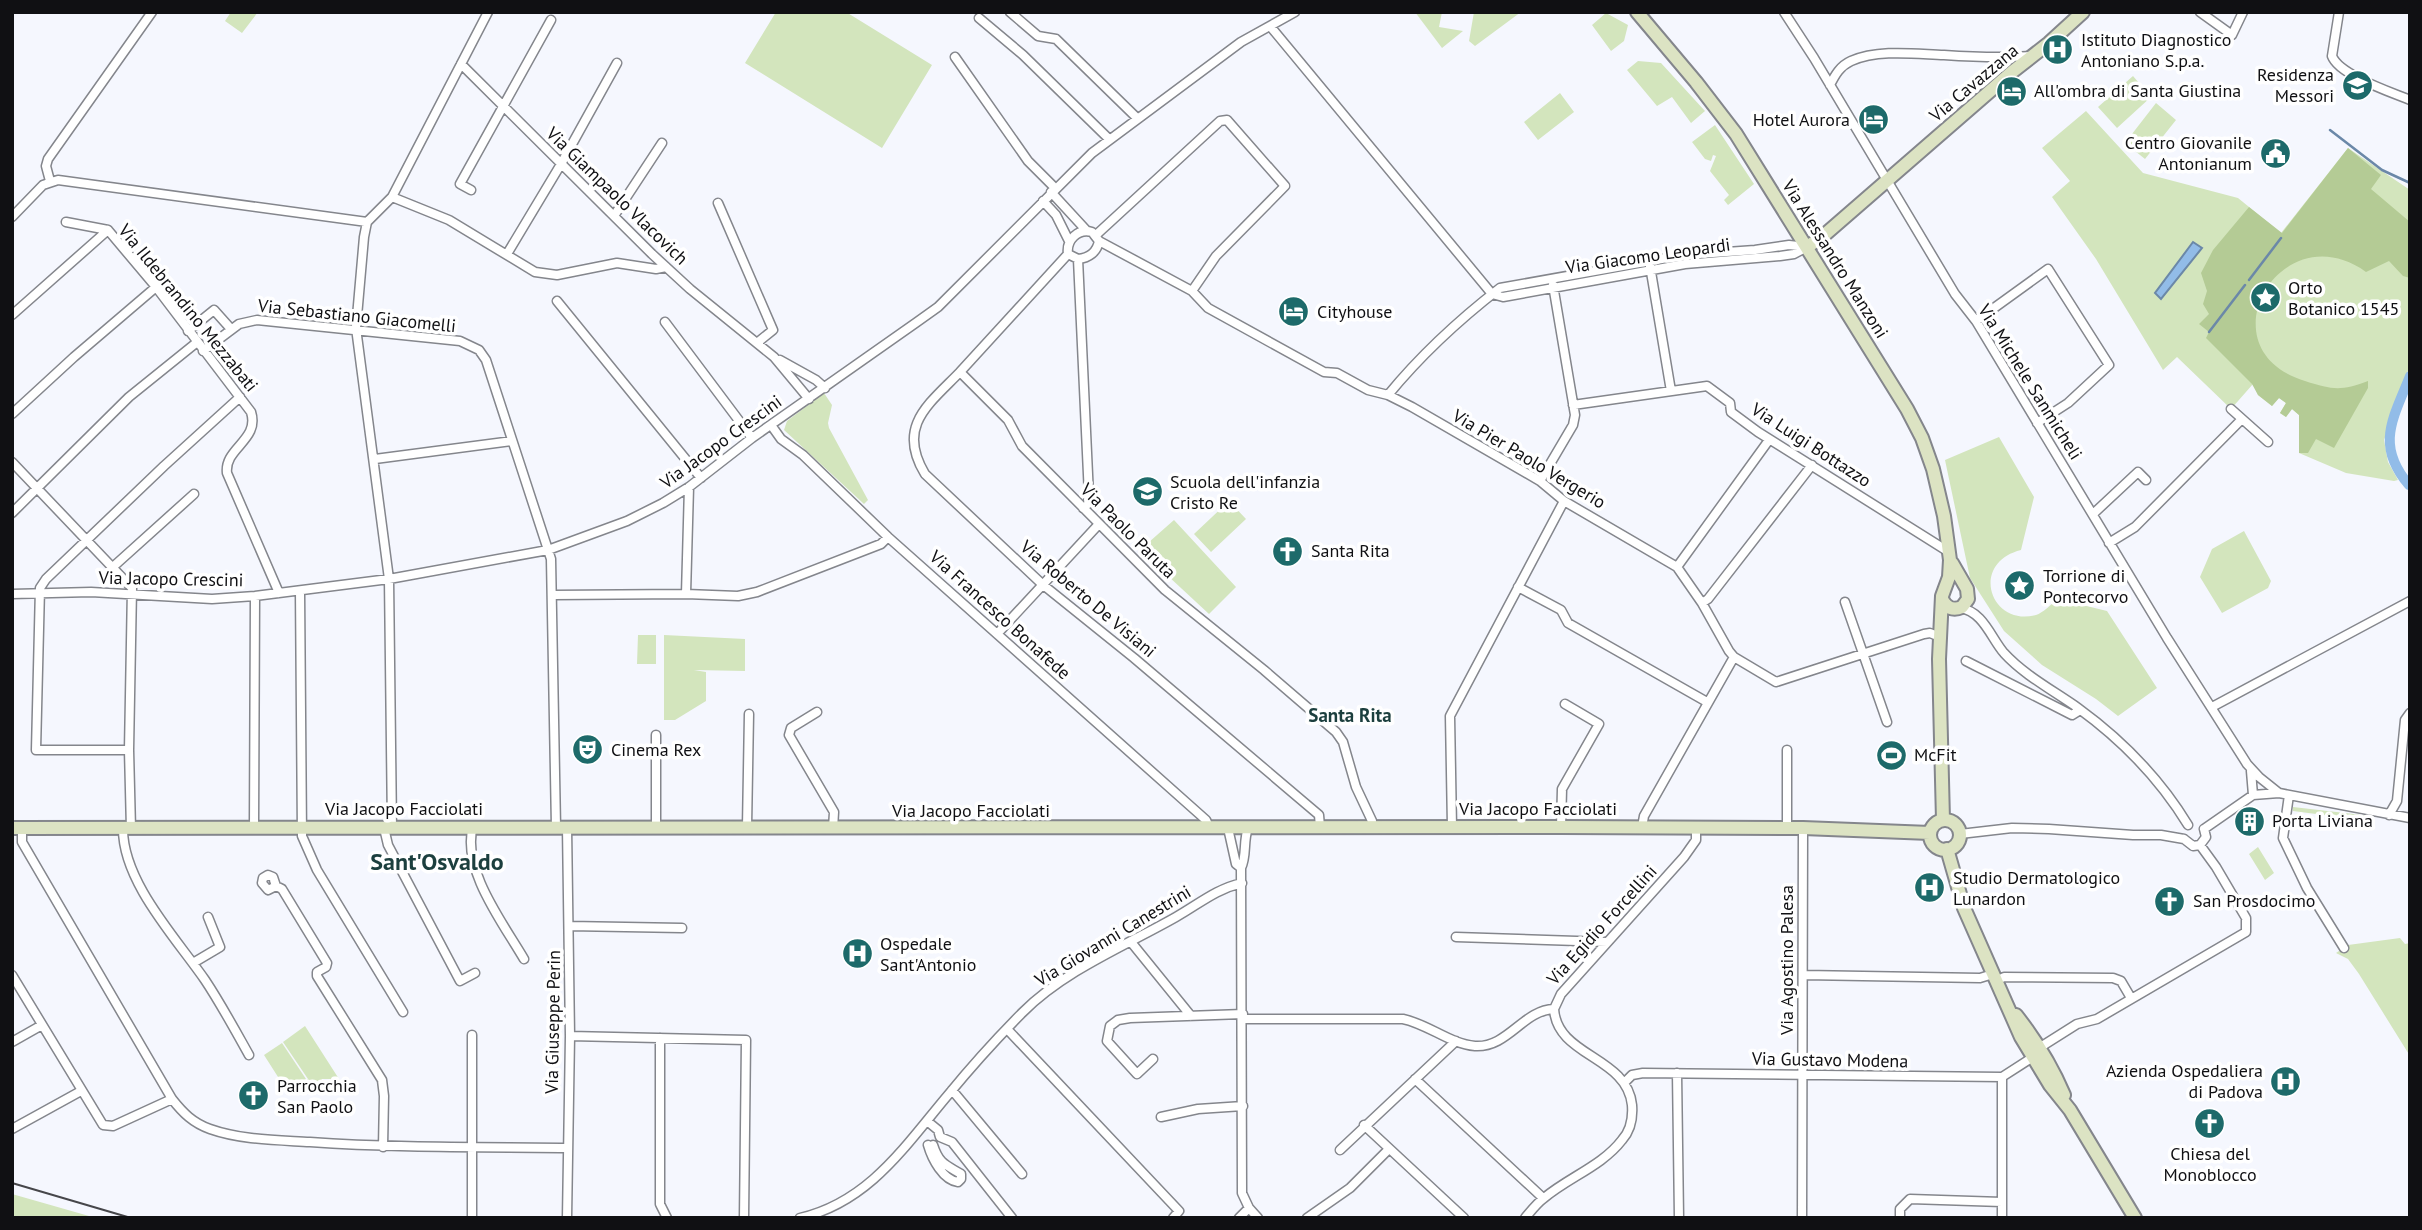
<svg xmlns="http://www.w3.org/2000/svg" width="2422" height="1230" font-family="'PT Sans',sans-serif">
	<style>
		.green { fill: #d3e5bd }
		.forest { fill: #b4cb95 }
		.water { fill: #92bce8; stroke: #6b88a8; stroke-width: 2 }
		.lines { fill: none; stroke-linecap: round; stroke-linejoin: round }
		.stream { stroke: #6b88a8; stroke-width: 2.5 }
		.canal { stroke: #92bce8; stroke-width: 10 }
		.street-casing { stroke: #84868c; stroke-width: 11 }
		.secondary-casing { stroke: #84868c; stroke-width: 16 }
		.street { stroke: #fff; stroke-width: 8 }
		.secondary { stroke: #dce3c3; stroke-width: 12 }
		.tram { stroke: #46464a; stroke-width: 2 }
		.labels { text-anchor: middle; stroke-width: 7; stroke-linejoin: round; paint-order: stroke }
		.poi-label { font-size: 18px; fill: #101013; stroke: #fff; text-anchor: start }
		.street-label { font-size: 18px; fill: #101013; stroke: #fff }
		.neighbourhood-label { font-size: 19px; font-weight: bold; fill: #1c3f3e; stroke: #fff }
		.district-label { font-size: 24px; font-weight: bold; fill: #1c3f3e; stroke: #fff }
	</style>
	<rect width="100%" height="100%" fill="#f5f7fe"/>
	<path class="green" d="M 231,12 L 258,12 L 242,33 L 225,21 Z
		M 776,12 L 846,12 L 932,65 L 882,148 L 745,63 Z
		M 1415,12 L 1442,12 L 1439,27 L 1463,31 L 1442,48 Z
		M 1474,12 L 1521,12 L 1475,46 L 1469,41 Z
		M 1606,13 L 1628,25 L 1624,41 L 1611,51 L 1592,25 Z
		M 1638,61 L 1661,63 L 1705,111 L 1691,123 L 1672,97 L 1657,106 L 1627,70 Z
		M 2133,76 L 2151,97 L 2117,128 L 2098,107 Z
		M 1560,93 L 1574,112 L 1538,140 L 1524,122 Z
		M 2156,103 L 2176,120 L 2145,159 L 2125,143 Z
		M 2086,111 L 2143,173 L 2238,198 L 2281,233 L 2348,148 L 2410,190 L 2410,365 L 2384,440 L 2388,462 L 2398,480 L 2394,481 L 2346,473 L 2299,453 L 2299,415 L 2292,409 L 2286,417 L 2280,413 L 2286,403 L 2279,398 L 2272,406 L 2258,395 L 2253,384 L 2231,409 L 2177,357 L 2163,370 L 2096,259 L 2052,197 L 2070,181 L 2042,148 Z
		M 1715,125 L 1754,184 L 1728,205 L 1724,200 L 1729,195 L 1710,171 L 1716,156 L 1713,155 L 1711,161 L 1705,159 L 1692,142 Z
		M 824,393 L 832,405 L 828,423 L 829,428 L 868,500 L 864,504 L 784,430 L 787,421 Z
		M 1999,437 L 2034,497 L 2021,550 C 1969,563 1990,627 2036,615 C 2043,613 2051,604 2058,599 L 2107,611 L 2157,688 L 2118,716 L 2096,699 L 2042,665 L 2004,631 L 1970,578 L 1945,460 Z
		M 1229,501 L 1246,519 L 1211,552 L 1194,534 Z
		M 1174,520 L 1236,587 L 1209,614 L 1140,550 Z
		M 2244,531 L 2271,581 L 2268,588 L 2222,613 L 2200,577 L 2212,549 Z
		M 638,635 L 656,635 L 656,664 L 637,664 Z
		M 664,635 L 745,639 L 745,671 L 694,670 L 706,672 L 706,701 L 675,720 L 664,720 Z
		M 2293,807 L 2371,816 L 2370,821 L 2293,811 Z
		M 2258,847 L 2274,873 L 2265,880 L 2249,854 Z
		M 2400,938 L 2405,944 L 2410,943 L 2410,1056 L 2359,974 L 2348,959 L 2336,953 L 2348,945 Z
		M 305,1026 L 339,1079 L 322,1079 L 320,1087 L 301,1085 L 308,1079 L 283,1042 Z
		M 282,1043 L 306,1079 L 287,1091 L 264,1055 Z
		M 12,1194 L 96,1218 L 12,1218 Z"/>
	<path class="forest" d="M 2348,148 L 2381,175 L 2371,189 L 2410,222 L 2410,278 L 2403,276 L 2389,261 L 2366,272 C 2281,211 2201,349 2305,381 C 2333,390 2341,391 2368,381 L 2368,388 L 2334,448 L 2316,439 L 2308,453 L 2299,453 L 2299,415 L 2292,409 L 2286,417 L 2280,413 L 2286,403 L 2279,398 L 2272,406 L 2258,395 L 2252,384 L 2206,338 L 2209,332 L 2199,324 L 2209,314 L 2203,304 L 2207,291 L 2201,273 L 2213,250 L 2249,207 L 2282,233 Z"/>
	<path class="water" d="M 2193,242 L 2202,248 L 2161,299 L 2155,293 Z"/>
	<g class="lines">
		<path class="stream" d="M 2330,130 L 2382,170 L 2410,183
			M 2249,280 L 2281,238
			M 2209,332 L 2245,285
			M 2409,485 L 2410,486"/>
		<path class="canal" d="M 2409,485 C 2375,445 2393,419 2410,376"/>
		<defs>
			<path id="street" d="M 1010,12 L 1038,36 L 1056,39 L 1137,118
				M 1784,12 L 1814,58 L 1955,294 L 1976,321 L 2167,638 L 2247,764 L 2259,777 L 2279,793
				M 2200,12 L 2232,35 L 2243,12
				M 2339,12 L 2332,56 C 2339,75 2391,92 2410,100
				M 979,18 L 1023,55 L 1109,139
				M 1270,26 L 1492,294
				M 955,57 L 1028,161 L 1055,188
				M 461,64 L 652,254 L 690,289 L 774,357 L 809,399
				M 1830,85 C 1835,75 1840,66 1851,61 C 1879,49 1915,54 1944,55 C 1974,57 2003,58 2032,56
				M 50,181 L 46,166 L 48,159 L 152,12
				M 471,190 L 460,184 L 551,20
				M 1051,192 L 1086,230
				M 392,197 L 449,220 L 535,272 L 557,275 L 617,263 L 656,269 L 666,267
				M 1043,201 L 1056,215 L 1069,241
				M 718,203 L 773,330 L 758,342
				M 614,216 L 662,143
				M 12,217 L 43,185 L 58,180 L 367,222
				M 66,222 L 108,230 L 156,287 L 251,412 C 260,440 224,448 227,473 L 279,593
				M 1096,235 L 1220,121 L 1227,120 L 1285,186 L 1216,256 L 1192,291
				M 1099,241 C 1097,252 1089,258 1078,259 L 1068,254 C 1066,240 1078,228 1092,232 L 1099,241 L 1192,291 L 1208,308 L 1324,372 L 1337,373 L 1368,390 L 1388,395 L 1412,407 L 1540,481 L 1564,501 L 1677,567 L 1702,603 L 1729,651 L 1734,657 L 1776,682 L 1924,634 L 1930,633 L 1940,637
				M 507,254 L 561,164 L 617,63
				M 1068,254 L 960,372 L 1008,420 L 1022,446 L 1165,590 L 1264,670 L 1336,732 L 1343,742 L 1356,787 L 1372,821 L 1372,826
				M 1078,259 L 1089,496 L 1088,504 L 1083,508
				M 1650,266 L 1671,391
				M 1492,294 L 1503,297 L 1685,264 L 1780,256 L 1794,254 L 1807,247
				M 557,301 L 701,478
				M 12,315 L 108,230
				M 1976,321 L 2048,269 L 2109,365 L 2068,403 L 2037,423
				M 665,322 L 752,438
				M 188,331 L 214,310 L 231,329
				M 203,351 L 239,324 L 257,320 L 460,341 L 479,350 L 486,360 L 551,559 L 556,827
				M 780,360 L 816,380 L 825,388
				M 960,372 C 929,404 896,426 925,474 L 1042,584 L 1134,658 L 1319,815 L 1320,827
				M 1388,395 C 1420,356 1460,319 1500,288 L 1684,255 L 1755,250 L 1789,245 L 1807,247
				M 1573,405 L 1707,386 L 1730,403 L 1731,412 L 1758,432 L 1949,552
				M 2231,409 L 2268,442
				M 12,414 L 74,357 L 156,287
				M 771,425 L 781,439 L 803,455 L 888,537 L 1206,820 L 1209,827
				M 375,459 L 512,441
				M 12,462 L 132,588 L 129,750 L 131,829
				M 1540,481 L 1573,425 L 1575,415 L 1553,285
				M 12,513 L 129,397 L 196,343
				M 2093,514 L 2138,472 L 2146,480
				M 2109,543 L 2135,527 L 2242,419
				M 114,566 L 194,494
				M 1677,567 L 1769,440
				M 1518,587 L 1561,610 L 1568,623 L 1707,702
				M 300,591 L 302,836 L 317,870 L 403,1012
				M 12,594 L 91,592 L 212,599 L 255,596 L 389,579 L 548,550 L 627,521 L 663,503 L 689,487 L 752,438 L 917,322 L 938,307 L 1092,153 L 1241,42 L 1295,12
				M 686,594 L 689,487
				M 553,595 L 686,594 L 738,596 L 757,592 L 881,544 L 888,537
				M 1845,602 L 1887,722
				M 1702,603 L 1708,599 L 1812,465
				M 1960,608 C 1983,611 1991,638 2004,653 C 2024,675 2054,691 2078,708 C 2122,740 2160,779 2188,825
				M 997,634 L 1099,524
				M 1966,661 L 2072,715 L 2080,710
				M 2212,707 L 2410,601
				M 817,712 L 791,728 L 789,735 L 834,812 L 833,829
				M 656,735 L 656,827
				M 129,750 L 36,750 L 40,588 L 46,579 L 164,466 L 240,397
				M 2251,771 L 2253,795
				M 2289,795 L 2283,838 L 2307,888 L 2344,948
				M 2389,815 L 2397,801 L 2405,720 L 2410,713
				M 473,826 C 461,869 503,923 524,959
				M 747,827 L 749,714
				M 1452,827 L 1450,716 L 1564,501
				M 1561,827 L 1562,789 L 1599,724 L 1565,704
				M 1642,827 L 1644,816 L 1734,657
				M 22,828 L 22,842 L 172,1099 C 183,1113 193,1123 210,1129 C 241,1140 277,1140 310,1142 C 395,1148 481,1147 566,1148
				M 254,828 L 255,596
				M 384,828 L 388,845 L 460,981 L 475,973
				M 392,828 L 389,579 L 356,328 L 364,237 L 367,222 L 392,197 L 488,12
				M 1228,828 L 1236,864 L 1241,868
				M 1248,828 C 1243,841 1247,856 1241,868 L 1242,1193 L 1249,1208 L 1258,1218
				M 1787,828 L 1787,750
				M 123,829 C 123,882 176,938 205,980 C 221,1004 235,1030 249,1055
				M 2204,829 L 2253,795 L 2279,793 L 2410,818
				M 1960,834 L 2012,828 L 2049,829 L 2133,835 L 2161,835 L 2184,839
				M 2184,839 L 2193,846 L 2200,845 L 2206,837 L 2204,829
				M 276,886 L 268,890 L 262,883 L 263,878 L 268,875 L 273,877 L 276,886 L 282,889 L 327,963 L 326,967 L 317,972 L 317,976 L 382,1080 L 384,1096 L 383,1147
				M 569,926 L 682,928
				M 1456,937 L 1607,942
				M 1131,942 L 1191,1016
				M 193,963 L 220,947 L 208,917
				M 12,975 L 103,1125 L 113,1126 L 172,1099
				M 1804,975 L 1980,978 L 1993,974
				M 1996,981 L 2004,977 L 2113,978 L 2121,981 L 2131,998
				M 1243,1019 L 1403,1019 C 1428,1024 1450,1044 1475,1046 C 1508,1048 1523,1010 1554,1009
				M 1007,1029 L 1179,1211 L 1173,1218
				M 570,1036 L 746,1040 L 744,1218
				M 660,1038 L 660,1204 L 667,1218
				M 12,1042 L 42,1025
				M 2039,1048 L 2077,1024 L 2097,1019 L 2246,932 L 2246,918 L 2216,867 L 2200,845
				M 1153,1059 L 1137,1074 L 1107,1041 L 1110,1026 L 1118,1020 L 1130,1018 L 1243,1014
				M 1677,1073 L 1679,1218
				M 2002,1077 L 2002,1218
				M 1415,1079 L 1543,1198
				M 1625,1082 L 1632,1075 L 1643,1073 L 2002,1077 L 2033,1057
				M 952,1090 L 1022,1174
				M 1161,1117 L 1198,1109 L 1243,1106
				M 927,1121 L 938,1130 L 940,1137 L 952,1142 L 1012,1218
				M 1364,1125 L 1464,1218
				M 12,1129 L 81,1091
				M 928,1145 C 932,1159 943,1180 958,1182 L 961,1179 L 961,1174 C 946,1165 939,1164 933,1145
				M 1340,1150 L 1456,1041
				M 472,1218 L 472,1035
				M 567,1218 L 570,1036 L 567,827
				M 800,1218 C 869,1202 905,1146 948,1095 C 971,1067 997,1038 1023,1012 C 1065,970 1125,946 1176,917 C 1199,904 1216,889 1242,883
				M 1239,1218 L 1249,1208
				M 1307,1218 L 1350,1188 L 1389,1149
				M 1525,1218 C 1531,1211 1537,1203 1544,1198 C 1569,1177 1602,1166 1622,1140 C 1631,1130 1633,1118 1632,1105 C 1627,1056 1557,1057 1554,1009 L 1561,994 L 1684,857 L 1696,840 L 1696,828
				M 1802,1218 L 1803,828
				M 1900,1218 L 1900,1209 L 1910,1199 L 2002,1202"/>
			<path id="secondary" d="M 1637,12 L 1696,82 L 1736,134 L 1907,409 L 1922,438 L 1933,469 L 1944,516 L 1950,560 L 1949,577 L 1942,596 L 1939,659 L 1943,820
				M 1807,247 L 1822,237 L 2012,72 L 2049,43 L 2083,12
				M 1942,599 C 1946,608 1953,611 1962,607 L 1968,599 L 1967,589 L 1952,563
				M1930 835a15 15 0 1 1 30 0a15 15 0 1 1-30 0Z
				M 12,828 L 1561,827 L 1803,828 L 1930,833
				M 1947,849 L 1964,908 L 2021,1037 L 2050,1085 L 2070,1110 L 2135,1218
				M 2016,1015 C 2035,1039 2052,1067 2064,1095"/>
		</defs>
		<use href="#street" class="street-casing"/>
		<use href="#secondary" class="secondary-casing"/>
		<use href="#street" class="street"/>
		<use href="#secondary" class="secondary"/>
		<path class="tram" d="M 12,1183 L 131,1218"/>
	</g>
	<defs>
		<symbol id="hospital-disc" viewBox="-11 -11 22 22"><circle r="9.5" fill="#1d6a6a" stroke="#fff"/><path d="M-5-5h3v3.5h4V-5h3V5h-3V1.5h-4V5h-3Z" fill="#fff"/></symbol>
		<symbol id="university-disc" viewBox="-11 -11 22 22"><circle r="9.5" fill="#1d6a6a" stroke="#fff"/><path d="M0-5L7-2L0 1L-7-2ZM-4 1L0 2.5L4 1V4Q0 6-4 4Z" fill="#fff"/></symbol>
		<symbol id="hotel-disc" viewBox="-11 -11 22 22"><circle r="9.5" fill="#1d6a6a" stroke="#fff"/><path d="M-6-4.5h1.5V1H6V5H4.5V3h-9V5H-6ZM-4 0a1.8 1.8 0 1 1 3.6 0ZM.5 0V-2.5h3Q6-2.5 6 0Z" fill="#fff"/></symbol>
		<symbol id="civic-disc" viewBox="-11 -11 22 22"><circle r="9.5" fill="#1d6a6a" stroke="#fff"/><path d="M-.6-6.5H3V-4.5H.6V-3L4-1V1h2V6H-6V1h2V-1L-.6-3ZM-1.2 2.5V6h2.4V2.5Z" fill="#fff"/></symbol>
		<symbol id="sight-disc" viewBox="-11 -11 22 22"><circle r="9.5" fill="#1d6a6a" stroke="#fff"/><path d="M0-6L1.8-2.2L6-1.7L2.9 1.2L3.7 5.4L0 3.3L-3.7 5.4L-2.9 1.2L-6-1.7L-1.8-2.2Z" fill="#fff"/></symbol>
		<symbol id="school-disc" viewBox="-11 -11 22 22"><circle r="9.5" fill="#1d6a6a" stroke="#fff"/><path d="M0-5L7-2L0 1L-7-2ZM-4 1L0 2.5L4 1V4Q0 6-4 4Z" fill="#fff"/></symbol>
		<symbol id="church-disc" viewBox="-11 -11 22 22"><circle r="9.5" fill="#1d6a6a" stroke="#fff"/><path d="M-1.2-6h2.4v3.5h3.3v2.4h-3.3V6h-2.4V-.1h-3.3v-2.4h3.3Z" fill="#fff"/></symbol>
		<symbol id="theatre-disc" viewBox="-11 -11 22 22"><circle r="9.5" fill="#1d6a6a" stroke="#fff"/><path d="M-5-5.5Q0-4 5-5.5V0Q5 5 0 6Q-5 5-5 0ZM-3.3-2.5H-1v1.5H-3.3ZM1-2.5H3.3v1.5H1ZM-2.8 1Q0 5.5 2.8 1Z" fill="#fff"/></symbol>
		<symbol id="stadium-disc" viewBox="-11 -11 22 22"><circle r="9.5" fill="#1d6a6a" stroke="#fff"/><path d="M0-5a6.5 5 0 1 0 0 10a6.5 5 0 1 0 0-10ZM-3.5-1.8h7v3.6h-7Z" fill="#fff"/></symbol>
		<symbol id="building-disc" viewBox="-11 -11 22 22"><circle r="9.5" fill="#1d6a6a" stroke="#fff"/><path d="M-4-6H4V6H1V3H-1V6H-4ZM-2.5-4.3h1.7v1.8h-1.7ZM.8-4.3h1.7v1.8H.8ZM-2.5-1h1.7V.8h-1.7ZM.8-1h1.7V.8H.8Z" fill="#fff"/></symbol>
	</defs>
	<g fill-rule="evenodd">
		<use href="#hospital-disc" x="2040" y="32" width="35" height="35"/>
		<use href="#university-disc" x="2340" y="68" width="35" height="35"/>
		<use href="#hotel-disc" x="1994" y="74" width="35" height="35"/>
		<use href="#hotel-disc" x="1856" y="102" width="35" height="35"/>
		<use href="#civic-disc" x="2258" y="136" width="35" height="35"/>
		<use href="#sight-disc" x="2248" y="280" width="35" height="35"/>
		<use href="#hotel-disc" x="1276" y="294" width="35" height="35"/>
		<use href="#school-disc" x="1130" y="474" width="35" height="35"/>
		<use href="#church-disc" x="1270" y="534" width="35" height="35"/>
		<use href="#sight-disc" x="2002" y="568" width="35" height="35"/>
		<use href="#theatre-disc" x="570" y="732" width="35" height="35"/>
		<use href="#stadium-disc" x="1874" y="738" width="35" height="35"/>
		<use href="#building-disc" x="2232" y="804" width="35" height="35"/>
		<use href="#hospital-disc" x="1912" y="870" width="35" height="35"/>
		<use href="#church-disc" x="2152" y="884" width="35" height="35"/>
		<use href="#hospital-disc" x="840" y="936" width="35" height="35"/>
		<use href="#hospital-disc" x="2268" y="1064" width="35" height="35"/>
		<use href="#church-disc" x="236" y="1078" width="35" height="35"/>
		<use href="#church-disc" x="2192" y="1106" width="35" height="35"/>
	</g>
	<g class="labels">
		<g class="poi-label">
			<text x="2081" y="46">Istituto Diagnostico<tspan x="2081" dy="21">Antoniano S.p.a.</tspan></text>
			<text x="2334" y="81" text-anchor="end">Residenza<tspan x="2334" dy="21">Messori</tspan></text>
			<text x="2034" y="97">All'ombra di Santa Giustina</text>
			<text x="1850" y="126" text-anchor="end">Hotel Aurora</text>
			<text x="2252" y="149" text-anchor="end">Centro Giovanile<tspan x="2252" dy="21">Antonianum</tspan></text>
			<text x="2288" y="294">Orto<tspan x="2288" dy="21">Botanico 1545</tspan></text>
			<text x="1317" y="318">Cityhouse</text>
			<text x="1170" y="488">Scuola dell'infanzia<tspan x="1170" dy="21">Cristo Re</tspan></text>
			<text x="1311" y="557">Santa Rita</text>
			<text x="2043" y="582">Torrione di<tspan x="2043" dy="21">Pontecorvo</tspan></text>
			<text x="611" y="756">Cinema Rex</text>
			<text x="1914" y="761">McFit</text>
			<text x="2272" y="827">Porta Liviana</text>
			<text x="1953" y="884">Studio Dermatologico<tspan x="1953" dy="21">Lunardon</tspan></text>
			<text x="2193" y="907">San Prosdocimo</text>
			<text x="880" y="950">Ospedale<tspan x="880" dy="21">Sant'Antonio</tspan></text>
			<text x="2263" y="1077" text-anchor="end">Azienda Ospedaliera<tspan x="2263" dy="21">di Padova</tspan></text>
			<text x="277" y="1092">Parrocchia<tspan x="277" dy="21">San Paolo</tspan></text>
			<text x="2210" y="1160" text-anchor="middle">Chiesa del<tspan x="2210" dy="21">Monoblocco</tspan></text>
		</g>
		<g class="street-label">
			<text transform="translate(1974 83) rotate(-40)" y="6">Via Cavazzana</text>
			<text transform="translate(617 196) rotate(44)" y="6">Via Giampaolo Vlacovich</text>
			<text transform="translate(1648 256) rotate(-8)" y="6">Via Giacomo Leopardi</text>
			<text transform="translate(1835 259) rotate(58)" y="6">Via Alessandro Manzoni</text>
			<text transform="translate(188 308) rotate(51)" y="6">Via Ildebrandino Mezzabati</text>
			<text transform="translate(357 316) rotate(6)" y="6">Via Sebastiano Giacomelli</text>
			<text transform="translate(2030 382) rotate(58)" y="6">Via Michele Sanmicheli</text>
			<text transform="translate(721 442) rotate(-36)" y="6">Via Jacopo Crescini</text>
			<text transform="translate(1811 445) rotate(33)" y="6">Via Luigi Bottazzo</text>
			<text transform="translate(1529 459) rotate(31)" y="6">Via Pier Paolo Vergerio</text>
			<text transform="translate(1128 531) rotate(45)" y="6">Via Paolo Paruta</text>
			<text transform="translate(171 579) rotate(1)" y="6">Via Jacopo Crescini</text>
			<text transform="translate(1088 599) rotate(40)" y="6">Via Roberto De Visiani</text>
			<text transform="translate(1000 615) rotate(42)" y="6">Via Francesco Bonafede</text>
			<text x="404" y="815">Via Jacopo Facciolati</text>
			<text x="1538" y="815">Via Jacopo Facciolati</text>
			<text x="971" y="817">Via Jacopo Facciolati</text>
			<text transform="translate(1602 925) rotate(-48)" y="6">Via Egidio Forcellini</text>
			<text transform="translate(1113 936) rotate(-31)" y="6">Via Giovanni Canestrini</text>
			<text transform="translate(1787 960) rotate(-90)" y="6">Via Agostino Palesa</text>
			<text transform="translate(553 1022) rotate(-89)" y="6">Via Giuseppe Perin</text>
			<text transform="translate(1830 1060) rotate(1)" y="6">Via Gustavo Modena</text>
		</g>
		<g class="neighbourhood-label">
			<text x="1350" y="722">Santa Rita</text>
		</g>
		<g class="district-label">
			<text x="437" y="870">Sant'Osvaldo</text>
		</g>
	</g>
	<rect width="2422" height="1230" fill="none" stroke="#101013" stroke-width="28"/>
</svg>
